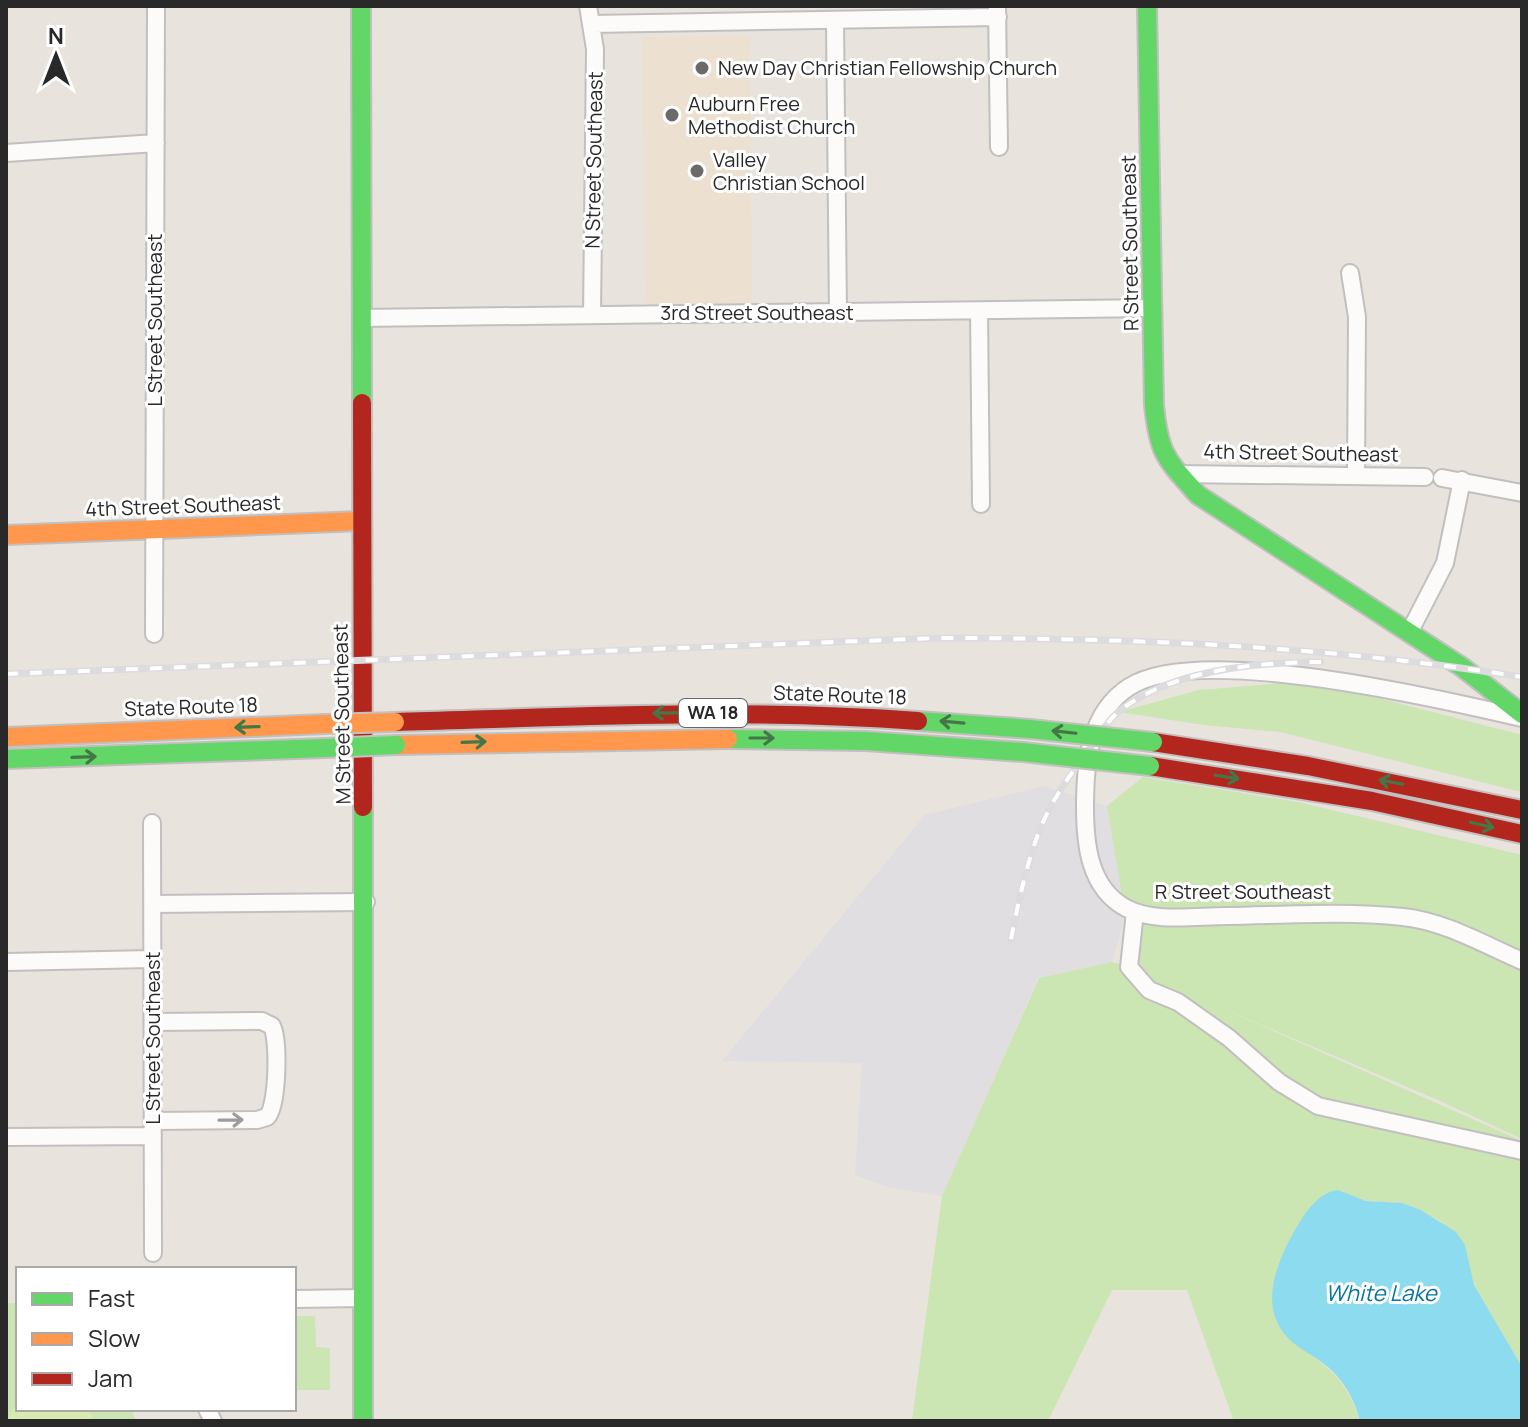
<svg xmlns="http://www.w3.org/2000/svg" width="1528" height="1427" font-family="Manrope,sans-serif">
	<style>
		.industrial { fill: #e1dee1 }
		.education { fill: #ece1d1 }
		.green { fill: #cbe5b3 }
		.pitch { fill: #d8eab0 }
		.water { fill: #8cdbee }
		.lines { fill: none; stroke-linecap: round; stroke-linejoin: round }
		.street-casing { stroke: #c1bfbf; stroke-width: 20 }
		.fast-casing { stroke: #c1bfbf; stroke-width: 22 }
		.slow-casing { stroke: #c1bfbf; stroke-width: 22 }
		.jam-casing { stroke: #c1bfbf; stroke-width: 22 }
		.street { stroke: #fcfbfa; stroke-width: 16 }
		.fast { stroke: #63d668; stroke-width: 18 }
		.slow { stroke: #ff974d; stroke-width: 18 }
		.jam { stroke: #b3261e; stroke-width: 18 }
		.rail-casing { stroke: #dcdcde; stroke-width: 7 }
		.rail { stroke: #fff; stroke-width: 4; stroke-dasharray: 12; stroke-linecap: butt }
		.fast-bridge-casing { stroke: #c4c2c0; stroke-width: 22; stroke-linecap: butt }
		.slow-bridge-casing { stroke: #c4c2c0; stroke-width: 22; stroke-linecap: butt }
		.fast-bridge { stroke: #63d668; stroke-width: 18 }
		.slow-bridge { stroke: #ff974d; stroke-width: 18 }
		.oneway { stroke: #437745 }
		.oneway2 { stroke: #9d9c9c }
		.poi-dot { fill: #6c6a68; stroke: #fff; stroke-width: 3 }
		.labels { text-anchor: middle; stroke-width: 6; stroke-linejoin: round; paint-order: stroke }
		.shield { fill: #fff; stroke: #696969; stroke-width: 2 }
		.shield-label { font-size: 18px; font-weight: bold; fill: #292929 }
		.poi-label { font-size: 20px; fill: #292929; stroke: #fff; text-anchor: start }
		.street-label { font-size: 20px; fill: #292929; stroke: #fff }
		.water-label { font-size: 22px; font-style: italic; fill: #0474a1; stroke: #fff }
	</style>
	<rect width="100%" height="100%" fill="#e8e3dd"/>
	<path class="industrial" d="M 1043,786 L 1107,806 L 1134,886 L 1112,962 L 1038,978 L 942,1196 L 888,1187 L 855,1175 L 862,1063 L 722,1061 L 925,815 Z"/>
	<path class="education" d="M 750,36 L 752,306 L 645,307 L 642,37 Z"/>
	<path class="green" d="M 1286,683 L 1343,689 L 1522,735 L 1522,792 L 1280,732 L 1204,725 L 1119,712 L 1199,690 Z
		M 1143,777 L 1298,802 L 1522,855 L 1522,1139 L 1438,1100 L 1217,1006 L 1522,1141 L 1522,1367 L 1474,1285 L 1465,1246 L 1440,1221 L 1421,1210 L 1402,1203 L 1366,1201 L 1338,1190 L 1313,1357 C 1336,1371 1352,1394 1360,1421 L 1233,1419 L 1187,1290 L 1112,1290 L 1048,1421 L 912,1421 L 942,1196 L 1039,978 L 1112,962 L 1129,967 L 1124,907 L 1107,806 Z
		M 6,1303 L 18,1303 L 18,1409 L 131,1409 L 136,1421 L 6,1421 Z
		M 294,1316 L 315,1316 L 316,1347 L 330,1348 L 330,1390 L 294,1390 Z"/>
	<path class="pitch" d="M 18,1400 L 18,1409 L 90,1409 L 93,1421 L 7,1421 Z"/>
	<path class="water" d="M 1338,1190 L 1366,1201 L 1402,1203 L 1421,1210 L 1456,1232 L 1465,1245 L 1474,1285 L 1522,1367 L 1522,1421 L 1360,1421 C 1355,1400 1342,1377 1324,1364 C 1313,1355 1299,1349 1289,1339 C 1257,1307 1277,1262 1295,1230 C 1306,1212 1317,1193 1338,1190 Z"/>
	<g class="lines">
		<defs>
			<path id="street" d="M 588,6 L 595,49 L 592,315
				M 997,6 L 999,147
				M 835,22 L 838,313
				M 592,24 L 998,17
				M 6,153 L 156,143
				M 1350,273 L 1357,317 L 1356,475
				M 979,311 L 981,504
				M 361,318 L 1153,308
				M 1178,474 L 1425,477
				M 1442,478 L 1522,493
				M 1409,633 L 1445,563 L 1462,480
				M 154,634 L 156,6
				M 1522,718 C 1441,699 1197,642 1129,687 C 1089,713 1085,763 1085,807 C 1085,844 1089,888 1126,908 C 1154,923 1196,916 1227,916 C 1286,915 1345,911 1403,917 C 1444,921 1485,945 1522,961
				M 152,823 L 153,1253
				M 152,904 L 366,902
				M 1135,912 L 1129,967 L 1149,990 L 1178,1002 L 1229,1038 L 1279,1082 L 1318,1106 L 1522,1151
				M 6,962 L 152,959
				M 153,1022 L 262,1021 L 272,1026 C 279,1040 278,1106 267,1117 L 257,1120 L 153,1121
				M 6,1137 L 153,1136
				M 294,1299 L 364,1298
				M 207,1409 L 213,1421"/>
			<path id="fast" d="M 361,6 L 362,403
				M 1147,6 L 1154,405 C 1159,455 1166,459 1198,495 L 1462,667 L 1522,714
				M 918,721 L 1030,729
				M 728,739 L 866,741 L 1023,752
				M 6,759 L 325,748
				M 363,1421 L 363,807"/>
			<path id="slow" d="M 6,535 L 361,521
				M 6,737 L 325,724
				M 396,745 L 728,739"/>
			<path id="jam" d="M 362,403 L 363,807
				M 395,722 C 569,717 743,708 918,721
				M 1153,742 L 1308,766 L 1522,810
				M 1150,766 L 1372,801 L 1522,834"/>
		</defs>
		<use href="#street" class="street-casing"/>
		<use href="#fast" class="fast-casing"/>
		<use href="#slow" class="slow-casing"/>
		<use href="#jam" class="jam-casing"/>
		<use href="#street" class="street"/>
		<use href="#fast" class="fast"/>
		<use href="#slow" class="slow"/>
		<use href="#jam" class="jam"/>
		<defs>
			<path id="rail" d="M 6,674 L 939,638 C 1135,638 1329,646 1522,677
				M 1011,939 C 1018,905 1025,870 1037,837 C 1048,805 1070,775 1090,748 C 1098,737 1106,723 1116,714 C 1166,670 1258,662 1321,662"/>
		</defs>
		<use href="#rail" class="rail-casing"/>
		<use href="#rail" class="rail"/>
		<defs>
			<path id="fast-bridge" d="M 1030,729 L 1153,742
				M 325,748 L 396,745
				M 1023,752 L 1150,766"/>
			<path id="slow-bridge" d="M 325,724 L 395,722"/>
		</defs>
		<use href="#fast-bridge" class="fast-bridge-casing"/>
		<use href="#slow-bridge" class="slow-bridge-casing"/>
		<use href="#fast-bridge" class="fast-bridge"/>
		<use href="#slow-bridge" class="slow-bridge"/>
	</g>
	<defs><path id="oneway-shaft" d="M-6 0H5M1.5-3L5.5 0L1.5 3" fill="none" stroke-width="1.6" stroke-linecap="round" stroke-linejoin="round" transform="scale(2)"/></defs>
	<g class="oneway">
		<use href="#oneway-shaft" transform="translate(665 713) rotate(179)"/>
		<use href="#oneway-shaft" transform="translate(952 722) rotate(-175)"/>
		<use href="#oneway-shaft" transform="translate(247 727) rotate(178)"/>
		<use href="#oneway-shaft" transform="translate(1064 732) rotate(-174)"/>
		<use href="#oneway-shaft" transform="translate(762 738)"/>
		<use href="#oneway-shaft" transform="translate(474 742) rotate(-2)"/>
		<use href="#oneway-shaft" transform="translate(84 757) rotate(-2)"/>
		<use href="#oneway-shaft" transform="translate(1227 777) rotate(9)"/>
		<use href="#oneway-shaft" transform="translate(1391 782) rotate(-169)"/>
		<use href="#oneway-shaft" transform="translate(1482 825) rotate(13)"/>
	</g>
	<use class="oneway2" href="#oneway-shaft" transform="translate(231 1120) rotate(-1)"/>
	<g class="poi-dot">
		<circle cx="702" cy="68" r="8"/>
		<circle cx="672" cy="115" r="8"/>
		<circle cx="697" cy="171" r="8"/>
	</g>
	<g class="labels">
		<rect class="shield" x="679" y="699" width="68" height="28" rx="6"/>
		<g class="shield-label">
			<text x="713" y="719">WA 18</text>
		</g>
		<g class="poi-label">
			<text x="718" y="75">New Day Christian Fellowship Church</text>
			<text x="688" y="111">Auburn Free<tspan x="688" dy="23">Methodist Church</tspan></text>
			<text x="713" y="167">Valley<tspan x="713" dy="23">Christian School</tspan></text>
		</g>
		<g class="street-label">
			<text transform="translate(594 160) rotate(-89)" y="7">N Street Southeast</text>
			<text transform="translate(1130 243) rotate(-91)" y="7">R Street Southeast</text>
			<text x="757" y="320">3rd Street Southeast</text>
			<text transform="translate(155 320) rotate(-90)" y="7">L Street Southeast</text>
			<text transform="translate(1301 453) rotate(1)" y="7">4th Street Southeast</text>
			<text transform="translate(183 506) rotate(-2)" y="7">4th Street Southeast</text>
			<text transform="translate(840 695) rotate(2)" y="7">State Route 18</text>
			<text transform="translate(191 707) rotate(-2)" y="7">State Route 18</text>
			<text transform="translate(342 714) rotate(-91)" y="7">M Street Southeast</text>
			<text x="1243" y="899">R Street Southeast</text>
			<text transform="translate(153 1038) rotate(-90)" y="7">L Street Southeast</text>
		</g>
		<g class="water-label">
			<text x="1381" y="1301">White Lake</text>
		</g>
	</g>
	<rect width="1528" height="1427" fill="none" stroke="#292929" stroke-width="16"/>
	<rect x="16" y="1267" width="280" height="144" fill="#ffffff" stroke="#a9a9a9" stroke-width="2"/>
	<rect x="32" y="1293" width="40" height="12" fill="#63d668" stroke="#a9a9a9" stroke-width="2"/>
	<text x="88" y="1307" font-size="24" fill="#292929">Fast</text>
	<rect x="32" y="1333" width="40" height="12" fill="#ff974d" stroke="#a9a9a9" stroke-width="2"/>
	<text x="88" y="1347" font-size="24" fill="#292929">Slow</text>
	<rect x="32" y="1373" width="40" height="12" fill="#b3261e" stroke="#a9a9a9" stroke-width="2"/>
	<text x="88" y="1387" font-size="24" fill="#292929">Jam</text>
	<g transform="translate(56 56)" stroke="#ffffff" stroke-width="6" paint-order="stroke">
	<path d="M0-6L14 30L0 20L-14 30Z" fill="#292929"/>
	<text y="-12" font-size="22" font-weight="bold" text-anchor="middle" fill="#292929">N</text>
	</g>
</svg>
